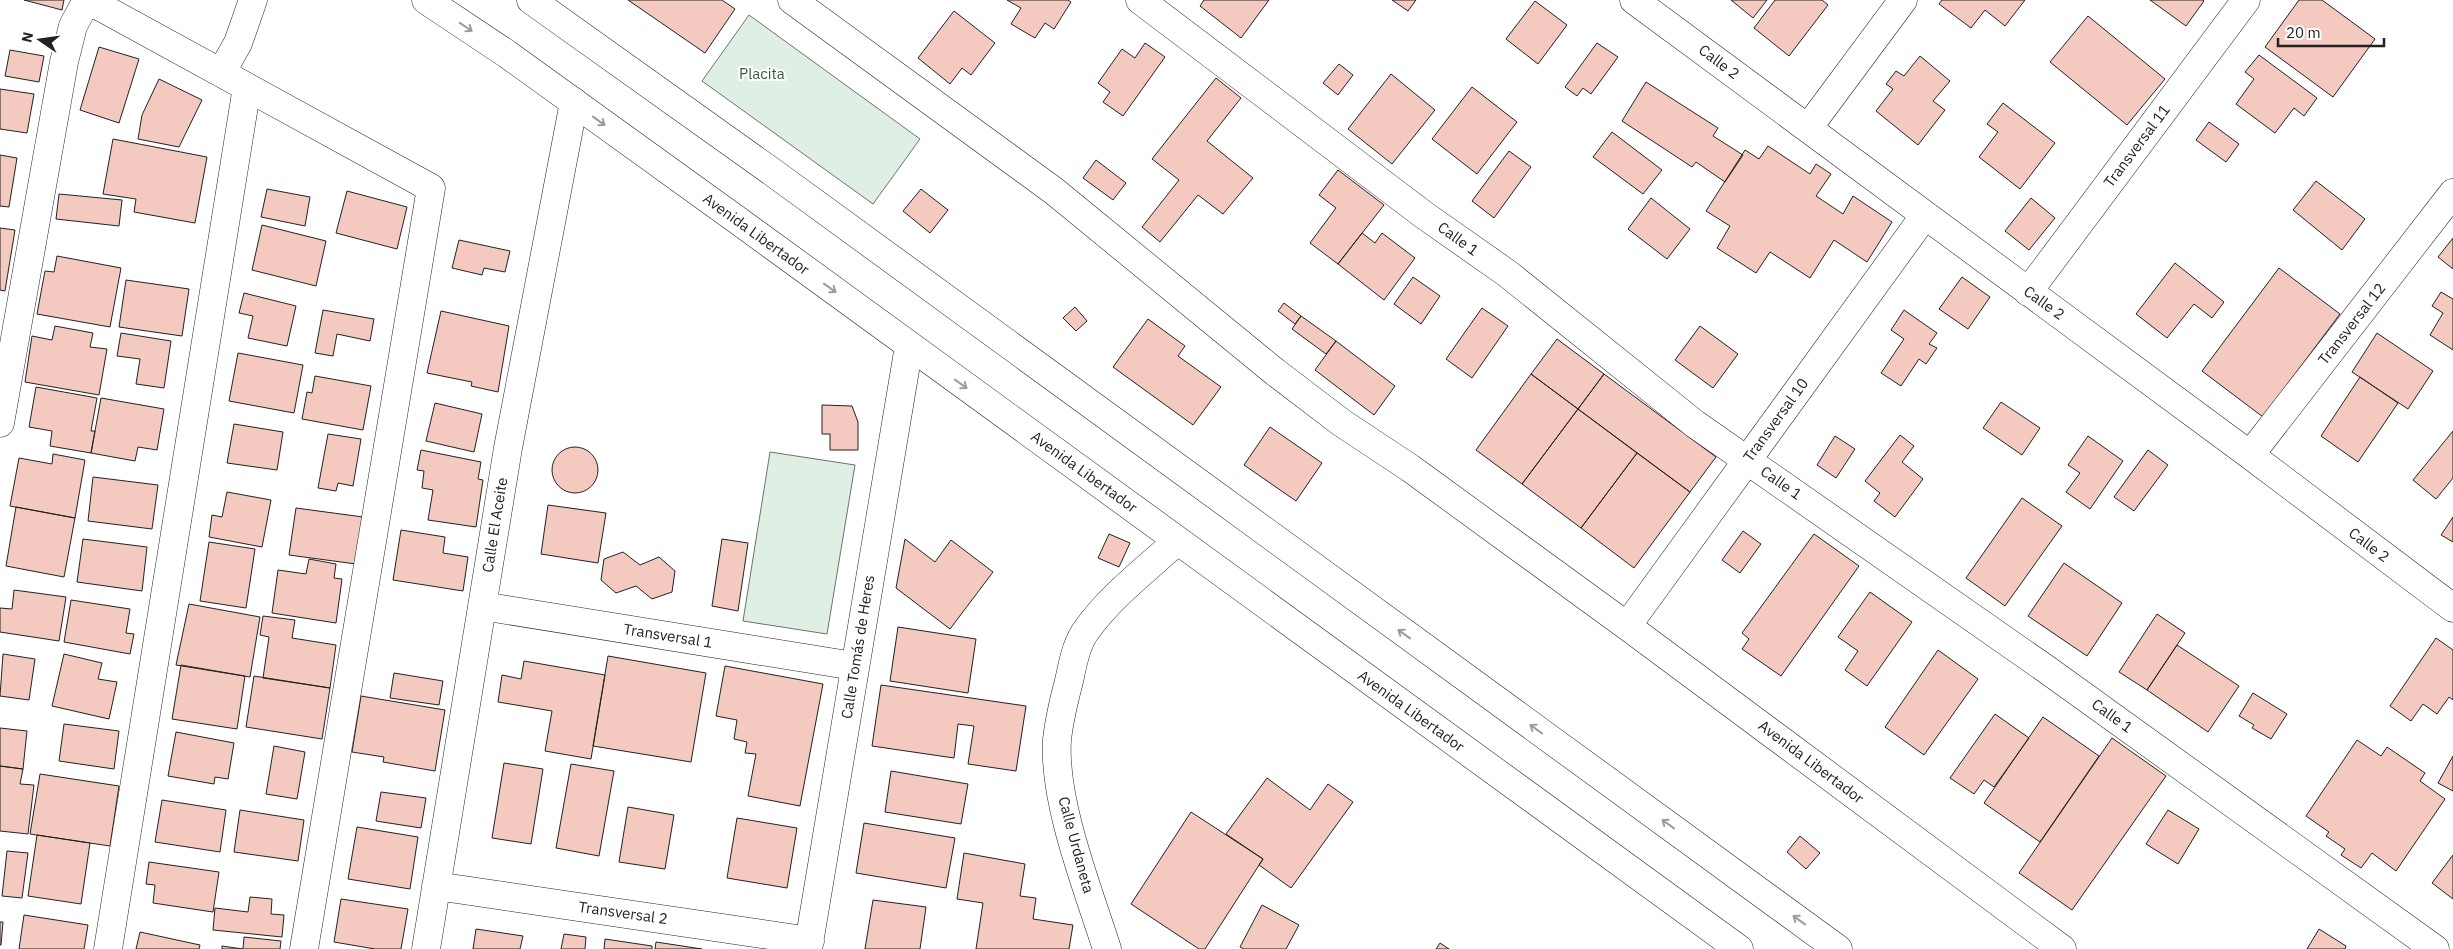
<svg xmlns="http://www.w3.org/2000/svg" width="2453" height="949" font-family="'IBM Plex Sans',sans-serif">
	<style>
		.green { fill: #e0efe3; stroke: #6f6f6f }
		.building { fill: #f3c9c0; stroke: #222 }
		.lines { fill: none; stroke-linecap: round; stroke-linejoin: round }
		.minor-casing { stroke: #222; stroke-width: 29 }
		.major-casing { stroke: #222; stroke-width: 29 }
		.minor { stroke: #fff; stroke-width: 28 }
		.major { stroke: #fff; stroke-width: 28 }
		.oneway { stroke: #9c9c9c }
		.labels { text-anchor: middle; stroke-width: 4; stroke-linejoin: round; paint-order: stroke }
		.street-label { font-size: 15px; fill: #222; stroke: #fff }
		.park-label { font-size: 15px; fill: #2f5e38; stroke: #fff }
	</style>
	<rect width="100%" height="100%" fill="#fff"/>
	<path class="green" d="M 749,15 L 920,139 L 873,204 L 702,81 Z
		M 770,452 L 855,465 L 827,634 L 743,621 Z"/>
	<path class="building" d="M 24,0 L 64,0 L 62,10 Z
		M 628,0 L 722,0 L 735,9 L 705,53 Z
		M 1007,0 L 1068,0 L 1071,2 L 1054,29 L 1045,23 L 1035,38 L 1011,24 L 1021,8 Z
		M 1204,0 L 1269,0 L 1241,38 L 1200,6 Z
		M 1392,0 L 1416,0 L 1408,11 Z
		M 1731,0 L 1767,0 L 1753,18 Z
		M 1775,0 L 1822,0 L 1828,5 L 1789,56 L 1754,28 Z
		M 1942,0 L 2025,0 L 2005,26 L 1985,10 L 1971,28 L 1939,4 Z
		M 2150,0 L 2203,0 L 2204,1 L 2186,26 Z
		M 2299,0 L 2322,0 L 2375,39 L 2333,97 L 2265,47 Z
		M 1535,1 L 1567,25 L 1538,64 L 1506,39 Z
		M 954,11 L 995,43 L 971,75 L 962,68 L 950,84 L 918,58 Z
		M 2088,16 L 2165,79 L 2127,125 L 2050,62 Z
		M 1145,43 L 1165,57 L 1123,116 L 1103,102 L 1110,92 L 1098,83 L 1122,49 L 1135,58 Z
		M 1597,43 L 1618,57 L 1591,94 L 1583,88 L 1577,96 L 1565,87 Z
		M 99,47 L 139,59 L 119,123 L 80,110 Z
		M 10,50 L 44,56 L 39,82 L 5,76 Z
		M 2259,55 L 2317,98 L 2304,116 L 2294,108 L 2275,133 L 2236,104 L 2254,79 L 2245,72 Z
		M 1920,56 L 1950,81 L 1933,101 L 1945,110 L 1918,145 L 1876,111 L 1893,89 L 1886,84 L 1896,71 L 1904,76 Z
		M 1339,64 L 1353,75 L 1338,95 L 1323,83 Z
		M 1391,74 L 1435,110 L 1392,164 L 1348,129 Z
		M 1216,78 L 1241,98 L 1207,141 L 1253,178 L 1223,214 L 1198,195 L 1160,242 L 1142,227 L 1179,180 L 1152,159 Z
		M 159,79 L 202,100 L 179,147 L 138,139 L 142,115 Z
		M 1646,82 L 1718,128 L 1713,136 L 1743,155 L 1725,182 L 1696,162 L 1692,167 L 1622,121 Z
		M 1472,87 L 1517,122 L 1477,174 L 1432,139 Z
		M 0,89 L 34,94 L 27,133 L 0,129 Z
		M 2003,103 L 2055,143 L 2020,189 L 1979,157 L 1998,132 L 1987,124 Z
		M 2209,122 L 2239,144 L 2226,162 L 2196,140 Z
		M 1612,132 L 1662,170 L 1643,194 L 1593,157 Z
		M 113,139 L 207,157 L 195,223 L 134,212 L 136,199 L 103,194 Z
		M 1768,146 L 1810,174 L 1816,164 L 1831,174 L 1816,196 L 1843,214 L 1853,196 L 1892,222 L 1867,262 L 1834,240 L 1810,278 L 1770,252 L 1756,273 L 1717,248 L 1730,226 L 1706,211 L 1745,150 L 1759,159 Z
		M 1509,151 L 1531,167 L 1494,218 L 1472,201 Z
		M 0,155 L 17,158 L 9,207 L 0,206 Z
		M 1096,160 L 1126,183 L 1113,200 L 1083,178 Z
		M 1338,170 L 1384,205 L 1338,264 L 1310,243 L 1336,208 L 1319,195 Z
		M 2316,181 L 2365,219 L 2342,250 L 2293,210 Z
		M 267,189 L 310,197 L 305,226 L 261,217 Z
		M 921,189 L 948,210 L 930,233 L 903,211 Z
		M 347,191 L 407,207 L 397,249 L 336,233 Z
		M 59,194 L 122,200 L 119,226 L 56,219 Z
		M 1651,198 L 1690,229 L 1667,259 L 1628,229 Z
		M 2031,198 L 2055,218 L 2029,250 L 2005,231 Z
		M 262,225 L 326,241 L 316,286 L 252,270 Z
		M 0,228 L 15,230 L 5,291 L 0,290 Z
		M 1362,233 L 1375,243 L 1382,233 L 1415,258 L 1384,300 L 1338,264 Z
		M 2453,238 L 2453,269 L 2438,257 Z
		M 459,240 L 510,251 L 505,272 L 484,268 L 482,275 L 452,268 Z
		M 57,256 L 121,268 L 110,327 L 37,314 L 45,271 L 54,272 Z
		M 2175,263 L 2224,302 L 2212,318 L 2194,304 L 2167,338 L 2136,314 Z
		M 2279,268 L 2340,314 L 2263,417 L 2202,371 Z
		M 1413,277 L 1440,296 L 1421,324 L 1394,304 Z
		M 1962,277 L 1990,297 L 1968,329 L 1939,309 Z
		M 126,280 L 189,289 L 182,336 L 119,327 Z
		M 2441,292 L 2453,299 L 2453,350 L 2430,335 L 2443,313 L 2432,306 Z
		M 244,293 L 296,306 L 287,346 L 248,338 L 253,316 L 239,313 Z
		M 1284,303 L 1301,316 L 1295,324 L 1278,311 Z
		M 1075,307 L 1087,321 L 1076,331 L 1063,318 Z
		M 1482,308 L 1508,326 L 1472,378 L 1446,359 Z
		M 323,310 L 374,319 L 370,341 L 337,334 L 333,356 L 315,353 Z
		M 1904,310 L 1937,333 L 1929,344 L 1937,348 L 1926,364 L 1919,359 L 1901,386 L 1881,373 L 1904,339 L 1891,330 Z
		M 441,311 L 509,326 L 498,392 L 471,386 L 472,382 L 427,373 Z
		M 1301,316 L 1336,341 L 1326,354 L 1292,329 Z
		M 1148,319 L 1185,346 L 1178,356 L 1221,387 L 1193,425 L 1113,367 Z
		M 55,326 L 93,333 L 90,347 L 107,349 L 99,395 L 25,382 L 32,336 L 52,340 Z
		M 1700,326 L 1738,354 L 1713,388 L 1675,360 Z
		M 121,333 L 171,341 L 164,388 L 136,384 L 140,359 L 117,356 Z
		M 2377,333 L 2433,371 L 2408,409 L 2352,372 Z
		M 1557,339 L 1604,374 L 1578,409 L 1531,374 Z
		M 1336,341 L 1395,386 L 1374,415 L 1315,370 Z
		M 238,353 L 303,365 L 294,413 L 229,401 Z
		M 1531,374 L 1578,409 L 1522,484 L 1476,450 Z
		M 1604,374 L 1716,457 L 1690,492 L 1578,409 Z
		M 315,376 L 371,386 L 363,430 L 302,419 L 307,392 L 312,393 Z
		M 2360,377 L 2398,403 L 2358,462 L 2321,436 Z
		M 36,387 L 97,398 L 91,431 L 95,431 L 91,453 L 50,446 L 52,431 L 29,427 Z
		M 101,398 L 164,409 L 157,450 L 138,447 L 135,461 L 91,453 Z
		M 2001,402 L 2040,428 L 2022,455 L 1983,428 Z
		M 435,403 L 482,414 L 474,452 L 426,441 Z
		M 822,405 L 852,406 L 858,422 L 858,450 L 830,450 L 830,434 L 822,434 Z
		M 1578,409 L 1637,453 L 1581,528 L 1522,484 Z
		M 234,424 L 283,432 L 277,470 L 227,463 Z
		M 1270,427 L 1322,463 L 1296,501 L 1244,465 Z
		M 2453,431 L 2453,478 L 2436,499 L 2413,480 Z
		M 328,434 L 361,439 L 353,486 L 338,483 L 336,491 L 318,488 Z
		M 1900,435 L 1914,446 L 1902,462 L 1923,479 L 1895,517 L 1874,501 L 1880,493 L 1865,481 Z
		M 1835,436 L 1855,449 L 1836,478 L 1817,465 Z
		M 2088,436 L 2123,461 L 2090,509 L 2066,492 L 2080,473 L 2068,465 Z
		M552 470a23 23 0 1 1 46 0a23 23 0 1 1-46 0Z
		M 421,450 L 481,462 L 478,479 L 483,480 L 476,527 L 428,520 L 433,490 L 422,488 L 424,471 L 417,470 Z
		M 2148,450 L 2168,465 L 2134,511 L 2114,497 Z
		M 1637,453 L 1690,492 L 1634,568 L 1581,528 Z
		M 53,454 L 85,460 L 75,518 L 10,506 L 19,458 L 52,464 Z
		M 93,477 L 158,485 L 152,529 L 88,521 Z
		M 227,492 L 271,500 L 262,547 L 209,537 L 212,515 L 222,517 Z
		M 2022,498 L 2062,526 L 2005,606 L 1966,578 Z
		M 548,505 L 606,513 L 598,563 L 541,554 Z
		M 16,507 L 75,518 L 64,577 L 6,566 Z
		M 296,508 L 363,517 L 356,564 L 289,555 Z
		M 2453,517 L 2453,542 L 2441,535 Z
		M 401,530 L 445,537 L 443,553 L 468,557 L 463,591 L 393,580 Z
		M 1743,531 L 1761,544 L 1740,573 L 1722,560 Z
		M 1109,534 L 1130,543 L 1119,567 L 1098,558 Z
		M 1814,534 L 1859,566 L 1781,676 L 1742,649 L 1749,639 L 1742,633 Z
		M 83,539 L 147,547 L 142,591 L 77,582 Z
		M 722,539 L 748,543 L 738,611 L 712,606 Z
		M 905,539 L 935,562 L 951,540 L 993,572 L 950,629 L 896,588 Z
		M 209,542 L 255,549 L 246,608 L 200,601 Z
		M 623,552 L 640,565 L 659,557 L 675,571 L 672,592 L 652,599 L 636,586 L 616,593 L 601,580 L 604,559 Z
		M 309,559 L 336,564 L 334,578 L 342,579 L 336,623 L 272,613 L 278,570 L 306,574 Z
		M 2064,563 L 2122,603 L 2087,656 L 2028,616 Z
		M 14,590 L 66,597 L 59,641 L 0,632 L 0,608 L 12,609 Z
		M 1870,592 L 1912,622 L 1867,686 L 1845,670 L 1858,651 L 1838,637 Z
		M 71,600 L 130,609 L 126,633 L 134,634 L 130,654 L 64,642 Z
		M 189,604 L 260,617 L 250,677 L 176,665 Z
		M 2157,614 L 2185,633 L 2147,690 L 2119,672 Z
		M 263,616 L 295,620 L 292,638 L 336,645 L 330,688 L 263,678 L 269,637 L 260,635 Z
		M 898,627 L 976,639 L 968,693 L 890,681 Z
		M 2436,638 L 2453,650 L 2453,700 L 2449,697 L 2437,714 L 2423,704 L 2411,721 L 2390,706 Z
		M 2177,645 L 2239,686 L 2208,732 L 2147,690 Z
		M 1938,650 L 1978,679 L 1924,755 L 1885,727 Z
		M 3,654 L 35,659 L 29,700 L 0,696 Z
		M 64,654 L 102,663 L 98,679 L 117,682 L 109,719 L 52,706 Z
		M 608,656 L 706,673 L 691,762 L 593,746 Z
		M 524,661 L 605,675 L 591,759 L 545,751 L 552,711 L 498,702 L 502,675 L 521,679 Z
		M 181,665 L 245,676 L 237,729 L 172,719 Z
		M 725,666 L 823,684 L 800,806 L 748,796 L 756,754 L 745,753 L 747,742 L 734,739 L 737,720 L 716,716 Z
		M 394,673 L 443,681 L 439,705 L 390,698 Z
		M 254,676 L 330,688 L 322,739 L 246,727 Z
		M 881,685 L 1026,706 L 1016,771 L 968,764 L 974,726 L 958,724 L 954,758 L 872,746 Z
		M 2253,693 L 2287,714 L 2271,739 L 2252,728 L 2254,725 L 2239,716 Z
		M 361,696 L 445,710 L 435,771 L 383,762 L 384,757 L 352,752 Z
		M 1995,714 L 2029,738 L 1994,787 L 1984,780 L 1974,794 L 1950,778 Z
		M 2043,717 L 2099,756 L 2040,842 L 1984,803 Z
		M 64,724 L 119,731 L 114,769 L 59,761 Z
		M 0,728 L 27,731 L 23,769 L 0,766 Z
		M 176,732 L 234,743 L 228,779 L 215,777 L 214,784 L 168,776 Z
		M 2112,738 L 2166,776 L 2072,910 L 2019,873 Z
		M 2357,740 L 2381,756 L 2387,747 L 2425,773 L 2420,781 L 2445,799 L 2396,871 L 2372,853 L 2361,868 L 2341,855 L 2345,849 L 2326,836 L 2329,832 L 2306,816 Z
		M 274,746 L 305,752 L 297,799 L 266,794 Z
		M 2453,756 L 2453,791 L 2438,783 Z
		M 504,763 L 543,769 L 531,844 L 492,838 Z
		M 571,764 L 614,771 L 599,856 L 556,848 Z
		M 0,766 L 23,769 L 20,784 L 34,785 L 28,834 L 0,831 Z
		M 891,771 L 968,784 L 961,824 L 885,812 Z
		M 40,774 L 119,786 L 110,846 L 30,834 Z
		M 1267,778 L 1310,810 L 1328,784 L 1353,802 L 1291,888 L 1259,865 L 1263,859 L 1226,834 Z
		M 381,792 L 426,798 L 421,828 L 376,821 Z
		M 162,800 L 226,810 L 220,852 L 155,842 Z
		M 628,807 L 674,815 L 665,869 L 619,862 Z
		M 240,810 L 304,820 L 298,861 L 234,852 Z
		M 2168,810 L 2199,829 L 2178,864 L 2146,844 Z
		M 1191,812 L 1263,859 L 1205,949 L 1199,949 L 1131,904 Z
		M 737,818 L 797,828 L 787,888 L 727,878 Z
		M 864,823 L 955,838 L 946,888 L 856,873 Z
		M 357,827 L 418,837 L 410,889 L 348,879 Z
		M 37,835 L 90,843 L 81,904 L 28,896 Z
		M 1800,836 L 1820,853 L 1806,869 L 1787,852 Z
		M 7,851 L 28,853 L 22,898 L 2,896 Z
		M 964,853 L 1025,864 L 1020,896 L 1036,898 L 1033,919 L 1073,925 L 1069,949 L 976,949 L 983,903 L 957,899 Z
		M 2453,855 L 2453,899 L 2432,883 Z
		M 149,862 L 219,872 L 213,912 L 153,903 L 155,885 L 146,884 Z
		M 250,897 L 272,899 L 271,914 L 284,915 L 282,937 L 213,930 L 215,908 L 248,912 Z
		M 341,899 L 408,909 L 401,949 L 375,949 L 334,942 Z
		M 873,900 L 926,907 L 920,949 L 865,949 Z
		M 1262,905 L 1299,925 L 1286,949 L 1244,949 L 1240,947 Z
		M 24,915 L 88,925 L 84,949 L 19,949 Z
		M 0,922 L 3,922 L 1,945 L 0,945 Z
		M 476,929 L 523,936 L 520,949 L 473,949 Z
		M 2319,929 L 2346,946 L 2345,949 L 2307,949 Z
		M 140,932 L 200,945 L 199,949 L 136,949 Z
		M 564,934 L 586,937 L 585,949 L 561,949 Z
		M 244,937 L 281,941 L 280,949 L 222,949 L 222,946 L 243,949 Z
		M 605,939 L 652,946 L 652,949 L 604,949 Z
		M 656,942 L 702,949 L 655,949 Z
		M 1440,943 L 1449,949 L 1436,949 Z"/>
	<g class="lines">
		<defs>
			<path id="minor" d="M 88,0 L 431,188 L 304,949
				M 792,0 L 1054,191 L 1275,372 L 1342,423 L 1410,468 L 1627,626 L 2062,949
				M 1140,0 L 1424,215 L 1508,274 L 1695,424 L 2046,669 L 2435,949
				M 1634,0 L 2250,455 L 2453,608
				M 221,73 L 238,43 L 253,0
				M 1808,128 L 1903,0
				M 2028,292 L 2246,0
				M 0,423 L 64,62 L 73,26 L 87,0
				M 2250,455 L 2453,193
				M 482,606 L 854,666
				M 1627,626 L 1925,215
				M 436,886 L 810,941
				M 108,949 L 247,87
				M 426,949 L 508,448 L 574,102
				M 808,949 L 909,346
				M 1107,949 C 1088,889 1053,802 1057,740 C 1059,720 1064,700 1069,681 C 1073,663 1076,643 1088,628 C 1111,596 1148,568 1177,541"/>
			<path id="major" d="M 426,0 L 507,54 L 740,222 L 1739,949
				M 531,0 L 775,174 L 1838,949"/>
		</defs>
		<use href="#minor" class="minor-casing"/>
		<use href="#major" class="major-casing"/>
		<use href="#minor" class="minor"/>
		<use href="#major" class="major"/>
	</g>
	<defs><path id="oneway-shaft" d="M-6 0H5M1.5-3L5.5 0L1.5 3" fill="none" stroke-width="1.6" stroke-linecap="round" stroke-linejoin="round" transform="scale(1.25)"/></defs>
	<g class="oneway">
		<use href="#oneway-shaft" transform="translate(466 27) rotate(34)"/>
		<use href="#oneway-shaft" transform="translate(599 121) rotate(36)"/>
		<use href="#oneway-shaft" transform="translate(830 288) rotate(36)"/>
		<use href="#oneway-shaft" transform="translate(961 384) rotate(36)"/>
		<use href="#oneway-shaft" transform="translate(1404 634) rotate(-144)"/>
		<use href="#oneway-shaft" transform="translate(1536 729) rotate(-144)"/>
		<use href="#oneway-shaft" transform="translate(1668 824) rotate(-144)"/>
		<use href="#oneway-shaft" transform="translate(1799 920) rotate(-144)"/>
	</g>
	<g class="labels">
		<g class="street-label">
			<text transform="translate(1719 62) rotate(37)" y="5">Calle 2</text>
			<text transform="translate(2137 146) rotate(-53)" y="5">Transversal 11</text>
			<text transform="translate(756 234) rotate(36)" y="5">Avenida Libertador</text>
			<text transform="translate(1458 239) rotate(36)" y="5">Calle 1</text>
			<text transform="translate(2044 303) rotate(36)" y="5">Calle 2</text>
			<text transform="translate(2352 324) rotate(-52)" y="5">Transversal 12</text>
			<text transform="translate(1776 420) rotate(-54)" y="5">Transversal 10</text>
			<text transform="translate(1084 472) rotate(36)" y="5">Avenida Libertador</text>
			<text transform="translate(1781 483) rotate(35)" y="5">Calle 1</text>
			<text transform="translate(495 525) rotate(-81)" y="5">Calle El Aceite</text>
			<text transform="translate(2369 545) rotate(37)" y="5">Calle 2</text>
			<text transform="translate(668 636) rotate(9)" y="5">Transversal 1</text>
			<text transform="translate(858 647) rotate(-81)" y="5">Calle Tomás de Heres</text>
			<text transform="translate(1411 711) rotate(36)" y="5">Avenida Libertador</text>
			<text transform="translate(2112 716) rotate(36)" y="5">Calle 1</text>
			<text transform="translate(1811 762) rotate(37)" y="5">Avenida Libertador</text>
			<text transform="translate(1076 845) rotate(75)" y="5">Calle Urdaneta</text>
			<text transform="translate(623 913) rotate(8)" y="5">Transversal 2</text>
		</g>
		<g class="park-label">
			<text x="762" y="79">Placita</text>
		</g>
	</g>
	<g transform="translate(40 40) rotate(283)" stroke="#ffffff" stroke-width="4" paint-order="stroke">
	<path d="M0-4L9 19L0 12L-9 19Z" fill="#222222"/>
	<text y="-8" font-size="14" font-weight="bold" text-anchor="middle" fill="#222222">N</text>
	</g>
	<path d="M2278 38v8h106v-8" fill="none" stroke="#222222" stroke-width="2.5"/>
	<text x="2286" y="38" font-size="15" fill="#222222" stroke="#ffffff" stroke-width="4" paint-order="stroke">20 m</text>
</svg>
